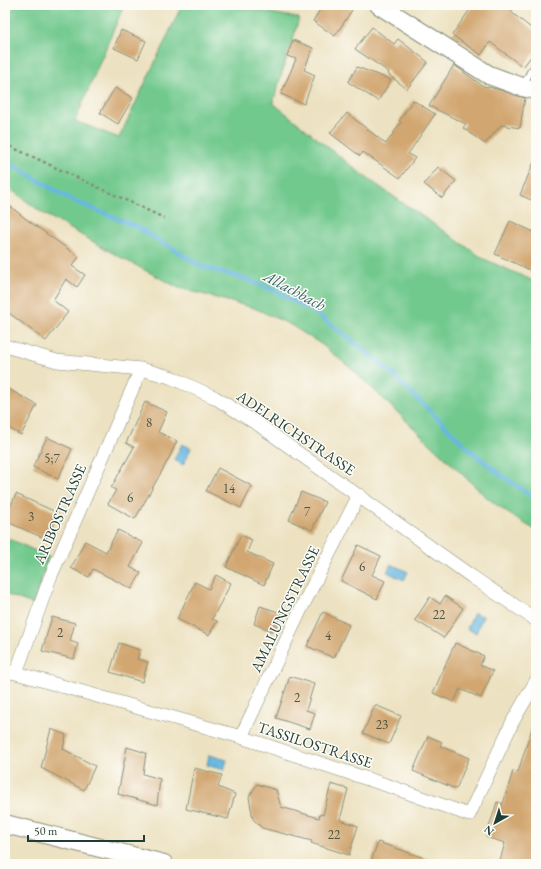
<svg xmlns="http://www.w3.org/2000/svg" width="541" height="869" font-family="'EB Garamond',serif">
	<style>
		.green { fill: #72c98e; stroke: #488361 }
		.water { fill: #66b7e1; stroke: #427a8a }
		.lines { fill: none; stroke-linecap: round; stroke-linejoin: round }
		.stream { stroke: #66b7e1; stroke-width: 4.5 }
		.building { fill: #d1a670 }
		.lane-casing { stroke: #868f7a; stroke-width: 8 }
		.street-casing { stroke: #868f7a; stroke-width: 14 }
		.secondary-casing { stroke: #868f7a; stroke-width: 20 }
		.path { stroke: #868f7a; stroke-width: 2.5; stroke-dasharray: 3 3; stroke-linecap: butt }
		.lane { stroke: #fff; stroke-width: 6 }
		.street { stroke: #fff; stroke-width: 13 }
		.secondary { stroke: #fff; stroke-width: 18 }
		.labels { text-anchor: middle; stroke-width: 3; stroke-linejoin: round; paint-order: stroke }
		.number-label { font-size: 13px; fill: #4c5743 }
		.street-label { font-size: 15px; fill: #1f3d34; stroke: #fdfcf7 }
		.water-label { font-size: 16px; font-style: italic; fill: #346268; stroke: #fdfcf7 }
	</style>
	<rect width="100%" height="100%" fill="#fdfcf7"/>
	<filter id="ink" filterUnits="userSpaceOnUse"><feTurbulence type="fractalNoise" baseFrequency=".025" numOctaves="2"/><feDisplacementMap in="SourceGraphic" scale="8" xChannelSelector="R" yChannelSelector="G"/><feConvolveMatrix kernelMatrix="1 2 1 2 8 2 1 2 1" color-interpolation-filters="sRGB"/></filter>
	<filter id="wash" filterUnits="userSpaceOnUse"><feTurbulence type="fractalNoise" baseFrequency=".012" numOctaves="4" result="noise"/><feDisplacementMap in="SourceGraphic" scale="16" xChannelSelector="R" yChannelSelector="G"/><feGaussianBlur stdDeviation="0.9" result="paint"/><feColorMatrix in="noise" values="0 0 0 0 0 0 0 0 0 0 0 0 0 0 0 0 0 1.4 0 .05"/><feComposite in="paint" operator="in"/></filter>
	<g filter="url(#wash)">
		<rect width="100%" height="100%" fill="#ece1c0"/>
		<path class="green" d="M 5,5 L 124,5 L 75,121 L 119,138 L 182,5 L 225,5 L 299,18 L 293,40 L 287,56 L 273,103 L 364,176 L 484,259 L 536,282 L 536,530 C 517,520 501,509 484,495 L 353,370 L 321,344 L 289,324 L 254,308 L 179,288 L 118,256 L 41,212 L 5,185 Z
			M 5,537 L 49,557 L 33,604 L 5,594 Z"/>
		<path class="water" d="M 182,444 L 191,448 L 183,465 L 174,460 Z
			M 391,564 L 408,572 L 404,580 L 387,572 Z
			M 474,613 L 483,616 L 476,633 L 467,629 Z
			M 209,755 L 227,760 L 224,770 L 207,765 Z"/>
		<g class="lines">
			<path class="stream" d="M 5,161 L 72,200 L 137,227 L 201,266 L 249,280 L 279,293 L 314,312 L 350,339 L 388,370 L 468,448 L 498,473 L 530,495 L 536,498"/>
		</g>
		<g id="blocks">
			<path class="building" d="M 323,5 L 345,5 L 352,10 L 335,36 L 313,21 Z
				M 473,5 L 516,5 L 511,12 L 536,32 L 536,50 L 523,67 L 490,42 L 481,55 L 452,35 Z
				M 372,27 L 394,44 L 398,39 L 428,62 L 407,89 L 388,74 L 389,72 L 355,49 Z
				M 121,30 L 146,41 L 138,59 L 114,48 Z
				M 293,40 L 313,48 L 304,70 L 315,75 L 304,104 L 281,94 L 296,59 L 287,56 Z
				M 454,65 L 483,86 L 497,89 L 525,98 L 520,128 L 501,125 L 485,144 L 463,128 L 466,124 L 429,106 Z
				M 357,67 L 391,80 L 378,101 L 348,82 Z
				M 115,88 L 133,98 L 118,124 L 100,113 Z
				M 413,100 L 435,114 L 408,154 L 415,158 L 400,178 L 363,152 L 360,156 L 330,133 L 347,113 L 386,144 L 401,122 L 399,121 Z
				M 536,157 L 536,202 L 520,195 Z
				M 438,167 L 456,181 L 442,198 L 424,184 Z
				M 5,202 L 26,219 L 79,257 L 72,266 L 85,275 L 77,287 L 66,279 L 53,300 L 68,312 L 46,341 L 5,310 Z
				M 510,221 L 536,233 L 536,256 L 530,270 L 495,254 Z
				M 5,387 L 37,405 L 21,435 L 5,426 Z
				M 145,402 L 167,412 L 158,432 L 177,441 L 168,460 L 135,519 L 108,504 L 116,490 L 111,488 L 134,447 L 126,443 Z
				M 47,437 L 72,449 L 58,479 L 33,467 Z
				M 218,468 L 252,486 L 241,508 L 206,491 Z
				M 301,492 L 325,502 L 312,530 L 289,520 Z
				M 16,494 L 58,513 L 46,539 L 5,521 L 5,518 Z
				M 118,530 L 143,543 L 130,567 L 141,573 L 132,589 L 93,569 L 89,577 L 71,568 L 85,541 L 106,552 Z
				M 241,535 L 252,540 L 247,552 L 273,564 L 264,585 L 226,567 Z
				M 358,545 L 381,556 L 372,575 L 385,581 L 377,599 L 341,581 Z
				M 216,575 L 231,583 L 212,619 L 217,621 L 209,635 L 177,619 L 195,582 L 209,589 Z
				M 445,596 L 463,608 L 444,638 L 415,620 L 430,597 L 440,604 Z
				M 260,606 L 281,613 L 274,632 L 254,624 Z
				M 323,612 L 349,625 L 334,658 L 307,646 Z
				M 52,617 L 75,623 L 70,641 L 78,644 L 74,659 L 42,651 Z
				M 119,643 L 140,650 L 137,659 L 148,662 L 142,682 L 110,672 Z
				M 455,643 L 484,656 L 480,665 L 493,671 L 481,698 L 460,689 L 454,702 L 433,693 Z
				M 290,676 L 314,684 L 306,710 L 315,713 L 310,729 L 276,718 Z
				M 375,705 L 401,716 L 389,744 L 363,733 Z
				M 533,725 L 536,725 L 536,864 L 499,864 L 505,843 L 486,837 L 497,802 L 503,804 L 513,771 L 518,772 Z
				M 51,729 L 66,735 L 63,749 L 95,766 L 84,790 L 41,768 Z
				M 428,736 L 442,742 L 440,746 L 469,758 L 456,789 L 413,771 Z
				M 127,747 L 146,753 L 143,774 L 160,779 L 157,805 L 118,794 Z
				M 194,768 L 222,775 L 218,787 L 235,794 L 228,819 L 186,809 Z
				M 257,784 L 276,790 L 281,807 L 319,818 L 320,814 L 323,815 L 331,784 L 348,789 L 340,820 L 358,826 L 349,855 L 311,843 L 312,841 L 262,828 L 253,819 L 249,797 Z
				M 378,842 L 436,862 L 436,864 L 370,864 Z"/>
		</g>
	</g>
	<g filter="url(#ink)">
		<use href="#blocks" fill-opacity="0" stroke="#868f7a" stroke-width="1"/>
		<g class="lines">
			<defs>
				<path id="lane" d="M 523,86 L 530,72 L 536,65"/>
				<path id="street" d="M 5,346 L 57,361 L 141,369 L 170,377 L 214,397 L 259,425 L 471,576 L 536,620
					M 5,671 L 16,673 L 241,737 L 392,787 L 469,815 L 513,721 L 536,681
					M 16,673 L 50,578 L 141,369
					M 241,737 L 300,611 L 359,495"/>
				<path id="secondary" d="M 379,5 L 489,75 L 522,87 L 536,90
					M 5,824 L 164,864"/>
			</defs>
			<use href="#lane" class="lane-casing"/>
			<use href="#street" class="street-casing"/>
			<use href="#secondary" class="secondary-casing"/>
			<path class="path" d="M 5,144 L 164,218"/>
			<use href="#lane" class="lane"/>
			<use href="#street" class="street"/>
			<use href="#secondary" class="secondary"/>
		</g>
	</g>
	<g class="labels">
		<g class="number-label">
			<text x="149" y="427">8</text>
			<text x="52" y="463">5;7</text>
			<text x="229" y="493">14</text>
			<text x="130" y="502">6</text>
			<text x="307" y="516">7</text>
			<text x="31" y="521">3</text>
			<text x="362" y="571">6</text>
			<text x="439" y="619">22</text>
			<text x="60" y="637">2</text>
			<text x="328" y="640">4</text>
			<text x="297" y="702">2</text>
			<text x="382" y="729">23</text>
			<text x="334" y="839">22</text>
		</g>
		<g class="street-label">
			<text transform="translate(296 433) rotate(34)" y="5">ADELRICHSTRASSE</text>
			<text transform="translate(60 514) rotate(-66)" y="5">ARIBOSTRASSE</text>
			<text transform="translate(285 609) rotate(-64)" y="5">AMALUNGSTRASSE</text>
			<text transform="translate(315 745) rotate(18)" y="5">TASSILOSTRASSE</text>
		</g>
		<g class="water-label">
			<text transform="translate(295 290) rotate(28)" y="6">Allachbach</text>
		</g>
	</g>
	<rect width="541" height="869" fill="none" stroke="#fdfcf7" stroke-width="20"/>
	<g transform="translate(495 823) rotate(219)" stroke="#fdfcf7" stroke-width="3" paint-order="stroke">
	<path d="M0-3L7 15L0 10L-7 15Z" fill="#1f3d34"/>
	<text y="-6" font-size="11" font-weight="bold" text-anchor="middle" fill="#1f3d34">N</text>
	</g>
	<path d="M28 835v6h116v-6" fill="none" stroke="#1f3d34" stroke-width="2"/>
	<text x="34" y="835" font-size="12" fill="#1f3d34" stroke="#fdfcf7" stroke-width="3" paint-order="stroke">50 m</text>
</svg>
